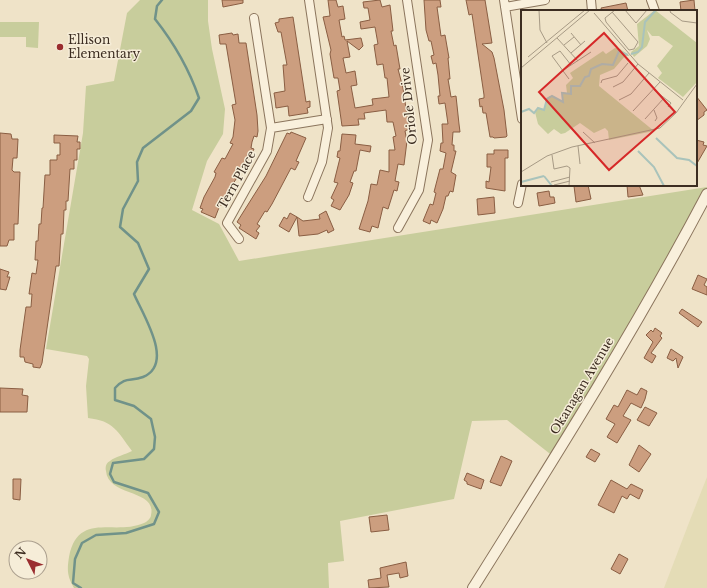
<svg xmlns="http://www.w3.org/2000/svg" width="707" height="588" font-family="'Libre Baskerville',serif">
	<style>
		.farmland { fill: #e4dcb6 }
		.green { fill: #c8cd9c }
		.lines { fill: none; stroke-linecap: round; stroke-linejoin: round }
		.stream { stroke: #709289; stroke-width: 2.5 }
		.building { fill: #cc9e7f; stroke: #8a5e43 }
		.minor-casing { stroke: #8b755d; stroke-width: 10 }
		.tertiary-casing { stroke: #8b755d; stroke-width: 12 }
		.minor { stroke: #f9f0dc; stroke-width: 8 }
		.tertiary { stroke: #f9f0dc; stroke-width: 10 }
		.poi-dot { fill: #9a2d2f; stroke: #f6edd8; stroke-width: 1.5 }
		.labels { text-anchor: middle; stroke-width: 3; stroke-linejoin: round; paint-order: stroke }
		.poi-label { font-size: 12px; fill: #3c2d21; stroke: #f6edd8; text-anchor: start }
		.street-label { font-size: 12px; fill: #3c2d21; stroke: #f6edd8 }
		.inset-river { fill: none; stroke: #a9c3bb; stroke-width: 2 }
		.inset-road { fill: none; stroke: #a79a85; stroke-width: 1 }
		.view { fill: #d62828; fill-opacity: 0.15; stroke: #d62828; stroke-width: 2 }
		.inset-edge { fill: none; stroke: #3c2d21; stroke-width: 2 }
	</style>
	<rect width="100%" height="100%" fill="#efe3c8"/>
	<path class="farmland" d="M 707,477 L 707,588 L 664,588 L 690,520 Z"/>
	<path class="green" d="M 140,0 L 208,0 L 208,21 L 212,49 L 225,109 L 223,134 L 207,161 L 192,210 L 219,224 L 239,261 L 707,187 L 707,193 L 554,457 L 507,420 L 472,421 L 454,499 L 340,521 L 344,561 L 328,563 L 329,588 L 74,588 C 67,576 67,570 69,557 C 78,511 115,536 144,523 C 147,522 151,518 151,515 C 157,489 108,497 106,471 C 105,467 106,463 110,461 C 116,456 125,455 132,451 C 117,431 114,421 88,418 L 86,386 L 89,359 L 87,356 L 46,349 L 83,133 L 86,86 L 114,81 L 127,13 Z
		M 0,22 L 39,22 L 38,48 L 26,47 L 26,37 L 0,37 Z"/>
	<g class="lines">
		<path class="stream" d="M 81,588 L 73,583 L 75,559 L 82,543 L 96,535 L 126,533 L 154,524 L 159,512 L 148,493 L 114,482 L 110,474 L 113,463 L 144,459 L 154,449 L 155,437 L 151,419 L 134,406 L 115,400 L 115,388 C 126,376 130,382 143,377 C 175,364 143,315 134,294 L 149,269 L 138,243 L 120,227 L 123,209 L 138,181 L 137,162 L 143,148 L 191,111 L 199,98 C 189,69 174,43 155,19 L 157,6 L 162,0"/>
	</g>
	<path class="building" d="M 222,0 L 243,0 L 243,3 L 223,7 Z
		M 328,0 L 336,0 L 338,7 L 343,6 L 345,19 L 339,20 L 342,37 L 344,36 L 345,40 L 361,38 L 363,46 L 359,50 L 347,41 L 350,57 L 343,58 L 346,73 L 355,71 L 357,85 L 351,86 L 355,108 L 373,105 L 372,99 L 389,97 L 387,78 L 385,78 L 383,64 L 377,65 L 374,45 L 378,44 L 375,27 L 361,29 L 360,22 L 370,20 L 368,8 L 364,8 L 363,2 L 380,0 L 382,7 L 390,5 L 393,31 L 391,31 L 394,46 L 396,45 L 400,69 L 398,69 L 403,88 L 409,129 L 405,131 L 407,141 L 404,165 L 398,164 L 395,181 L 399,182 L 397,191 L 394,190 L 388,209 L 383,207 L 378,228 L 372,226 L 370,232 L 359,229 L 368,201 L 371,184 L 377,185 L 380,170 L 389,172 L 389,150 L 395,150 L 393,137 L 396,136 L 393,122 L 387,122 L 386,110 L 364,113 L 365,119 L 358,119 L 359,125 L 342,126 L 337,91 L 340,90 L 338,78 L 334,78 L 330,54 L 331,50 L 323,17 L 330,16 Z
		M 424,0 L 440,0 L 441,7 L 437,7 L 441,36 L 445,35 L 449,58 L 448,58 L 450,79 L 448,79 L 451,97 L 456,96 L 459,124 L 460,132 L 453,132 L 452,145 L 454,145 L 454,151 L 456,151 L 451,172 L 456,175 L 453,192 L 450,191 L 448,196 L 446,196 L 443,209 L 437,223 L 431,220 L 430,224 L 423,221 L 430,204 L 433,205 L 436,193 L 434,192 L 440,169 L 443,169 L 446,153 L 440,151 L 441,143 L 443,143 L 442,124 L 448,124 L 445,103 L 439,104 L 438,96 L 440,96 L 438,75 L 436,63 L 433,64 L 431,56 L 434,55 L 431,41 L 429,41 L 426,30 Z
		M 466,0 L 485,0 L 492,43 L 482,44 L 492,52 L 494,58 L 504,110 L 507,136 L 506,137 L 494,138 L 493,137 L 490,137 L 486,113 L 483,113 L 482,106 L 480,107 L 479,99 L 484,98 L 484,95 L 472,14 L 469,15 Z
		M 694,0 L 695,11 L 681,11 L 680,2 Z
		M 626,3 L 628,11 L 602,11 L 601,8 Z
		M 293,17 L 306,102 L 310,101 L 310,107 L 307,108 L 308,113 L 289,116 L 288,106 L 276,108 L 275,99 L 274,93 L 285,91 L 283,65 L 287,65 L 281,32 L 278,32 L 275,23 L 279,22 L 279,19 Z
		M 232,33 L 233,35 L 238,34 L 239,43 L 246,43 L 257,115 L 258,131 L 257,137 L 254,136 L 252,142 L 251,148 L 254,149 L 250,157 L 224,198 L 225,199 L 222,205 L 220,205 L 215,218 L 201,212 L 203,209 L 200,208 L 204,197 L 215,177 L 216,173 L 214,172 L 222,158 L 225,159 L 233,144 L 230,143 L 233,137 L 235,120 L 232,105 L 236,104 L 226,44 L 220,44 L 219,35 Z
		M 696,96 L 707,110 L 704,112 L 704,115 L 696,121 Z
		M 291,132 L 306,138 L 296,161 L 299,162 L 295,170 L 291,168 L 272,204 L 267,212 L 265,211 L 257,224 L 260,226 L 256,231 L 259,233 L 256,239 L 239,228 L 241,225 L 237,222 L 266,176 L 287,133 L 290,134 Z
		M 0,133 L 11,134 L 12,139 L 18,139 L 17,158 L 13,158 L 12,170 L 14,172 L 20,172 L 18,224 L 14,224 L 14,240 L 9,240 L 7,246 L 0,246 Z
		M 342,134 L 356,135 L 355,144 L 371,146 L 370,152 L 360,150 L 356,171 L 354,171 L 350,182 L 353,183 L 349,195 L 340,210 L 331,206 L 334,200 L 331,198 L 338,183 L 334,182 L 340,158 L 337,157 L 338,151 L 340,151 Z
		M 54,135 L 78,136 L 77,142 L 80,142 L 80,149 L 77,149 L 77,160 L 74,160 L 74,169 L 70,169 L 68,201 L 66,201 L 66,210 L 64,210 L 63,234 L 61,234 L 59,266 L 56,266 L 42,363 L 40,368 L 33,367 L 33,364 L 25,362 L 24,357 L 20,357 L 20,350 L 26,307 L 31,307 L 32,294 L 29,294 L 32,273 L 36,274 L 38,260 L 35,260 L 36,241 L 38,241 L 39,224 L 41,224 L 42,208 L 43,208 L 45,175 L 50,175 L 50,160 L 57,160 L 57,155 L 60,155 L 60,143 L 54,143 Z
		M 696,140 L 704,142 L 703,145 L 707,146 L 696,165 Z
		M 494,150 L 508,150 L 508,158 L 505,158 L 505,191 L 486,188 L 486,181 L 489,182 L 491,167 L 487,167 L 487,154 L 494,154 Z
		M 588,185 L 591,199 L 576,202 L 574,186 Z
		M 627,185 L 639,185 L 643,195 L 628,197 Z
		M 549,191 L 550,197 L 554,197 L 555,203 L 539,206 L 537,193 Z
		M 494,197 L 495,213 L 478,215 L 477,199 Z
		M 326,211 L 334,230 L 328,233 L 327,230 L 318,234 L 299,236 L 297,217 L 303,221 L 320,219 L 319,215 Z
		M 290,213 L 297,217 L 289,232 L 279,226 L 284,217 L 287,219 Z
		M 0,269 L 9,272 L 7,277 L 10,277 L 6,290 L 0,289 Z
		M 698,275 L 707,279 L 704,285 L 707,287 L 707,295 L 692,289 Z
		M 682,309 L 702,322 L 698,327 L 679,313 Z
		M 655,328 L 662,333 L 660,336 L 662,338 L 651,353 L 656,356 L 652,363 L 644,358 L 653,342 L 646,335 L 651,330 L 653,332 Z
		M 671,349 L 683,357 L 678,368 L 676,358 L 673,361 L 667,358 Z
		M 0,388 L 23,389 L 22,395 L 28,396 L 27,412 L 0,412 Z
		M 641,388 L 647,391 L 645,399 L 641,408 L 631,403 L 623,416 L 631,420 L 617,443 L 607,437 L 615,424 L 606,419 L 614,405 L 618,407 L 627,390 L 637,395 Z
		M 645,407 L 657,413 L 649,426 L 637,420 Z
		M 639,445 L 651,454 L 639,472 L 629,465 Z
		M 591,449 L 600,454 L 595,462 L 586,457 Z
		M 501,456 L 512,461 L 501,486 L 490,482 Z
		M 467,473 L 484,480 L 481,489 L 467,484 L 467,482 L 464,480 Z
		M 13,479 L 21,479 L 20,500 L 13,499 Z
		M 611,480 L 627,489 L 631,484 L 643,490 L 639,499 L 630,494 L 627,499 L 622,496 L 614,513 L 598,505 Z
		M 387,515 L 389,530 L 371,532 L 369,517 Z
		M 619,554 L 628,559 L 620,574 L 611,569 Z
		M 406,562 L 408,576 L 400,578 L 399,573 L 387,575 L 389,587 L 369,588 L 368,580 L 381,578 L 380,568 Z"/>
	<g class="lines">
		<defs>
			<path id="minor" d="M 504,0 L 522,119
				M 591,0 L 592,11
				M 651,0 L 655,11
				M 505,7 L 545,0
				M 271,128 L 327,119
				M 308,197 L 322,162 L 328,128 L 309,0
				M 518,203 L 522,184
				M 398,228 L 419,190 L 428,140 L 407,0
				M 239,239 L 227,223 L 267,151 L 271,128 L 254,18"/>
			<path id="tertiary" d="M 473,588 C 554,459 636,329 707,194"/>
		</defs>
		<use href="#minor" class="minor-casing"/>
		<use href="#tertiary" class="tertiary-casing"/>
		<use href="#minor" class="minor"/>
		<use href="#tertiary" class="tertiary"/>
	</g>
	<circle class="poi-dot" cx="60" cy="47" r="4"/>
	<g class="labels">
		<g class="poi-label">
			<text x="68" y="44">Ellison<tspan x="68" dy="14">Elementary</tspan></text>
		</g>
		<g class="street-label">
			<text transform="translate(409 106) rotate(-96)" y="4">Oriole Drive</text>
			<text transform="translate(237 180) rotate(-61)" y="4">Tern Place</text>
			<text transform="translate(582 386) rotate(-59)" y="4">Okanagan Avenue</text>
		</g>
	</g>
	<g transform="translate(521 10)">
		<rect width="176" height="176" fill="#efe3c8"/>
		<path d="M 134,0 L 176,33 L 176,72 L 162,87 L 137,68 L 141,63 L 136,56 L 152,36 L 138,26 L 131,26 L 126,20 L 129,29 L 126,36 L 113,47 L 110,42 L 118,36 L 116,14 ZM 94,38 L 99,39 L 109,46 L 104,46 L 93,59 L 79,65 L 78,76 L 133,121 L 88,130 L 87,121 L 84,118 L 73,123 L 59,113 L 44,123 L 40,124 L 33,119 L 27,124 L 17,114 L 14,102 L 18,98 L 23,99 L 26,88 L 29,86 L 42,91 L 41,82 L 46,83 L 45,75 L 52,68 L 49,63 L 82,41 L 85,44 Z" fill="#c8cd9c"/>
		<path class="inset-river" d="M 110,44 L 117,42 L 121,37 L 124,12 L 135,0M 0,102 L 8,99 L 13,103 L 17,98 L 23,100 L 26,89 L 31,86 L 42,92 L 41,83 L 50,84 L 50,76 L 59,76 L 64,67 L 68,66 L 70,59 L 81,54 L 92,55 L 98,41 L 107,45M 135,128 L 156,148 L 168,150 L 176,156M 117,141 L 133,157 L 143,176M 23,166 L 31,176M 0,172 L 23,166"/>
		<path class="inset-road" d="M 18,0 L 19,20 L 26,33M 104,0 L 115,13 L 126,0M 150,0 L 149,2 L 161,11 L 176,13M 91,2 L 117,32 L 113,39 L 108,40 L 85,12 L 84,8 L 94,0M 73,3 L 117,54 L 162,90M 50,23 L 60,35M 36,28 L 57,51M 43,35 L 53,27M 50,43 L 64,31M 7,47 L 64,0M 0,58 L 69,0M 41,61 L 70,42M 48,69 L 31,46 L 39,41 L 50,55M 80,73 L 81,70 L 96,66 L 107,53M 92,77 L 102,72 L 117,54M 133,80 L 150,93 L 147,97M 98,90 L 110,84 L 128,63M 133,100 L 136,108 L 134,111M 112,101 L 139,72M 124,109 L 143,88M 62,122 L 74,133M 57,136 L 59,154M 31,145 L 33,159 L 46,156 L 49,158 L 48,176M 0,162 L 26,146 L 51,137 L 139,118 L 155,103 L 176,74M 30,172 L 49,167M 33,175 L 49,171"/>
		<path class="view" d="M 83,23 L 154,102 L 88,160 L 18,82 Z"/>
		<rect width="176" height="176" class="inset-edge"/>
	</g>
	<g transform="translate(28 560) rotate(312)"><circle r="19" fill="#f6edd8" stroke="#aca08f"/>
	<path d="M0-3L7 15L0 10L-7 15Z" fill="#9a2d2f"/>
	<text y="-6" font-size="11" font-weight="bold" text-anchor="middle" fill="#3c2d21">N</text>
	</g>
</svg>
